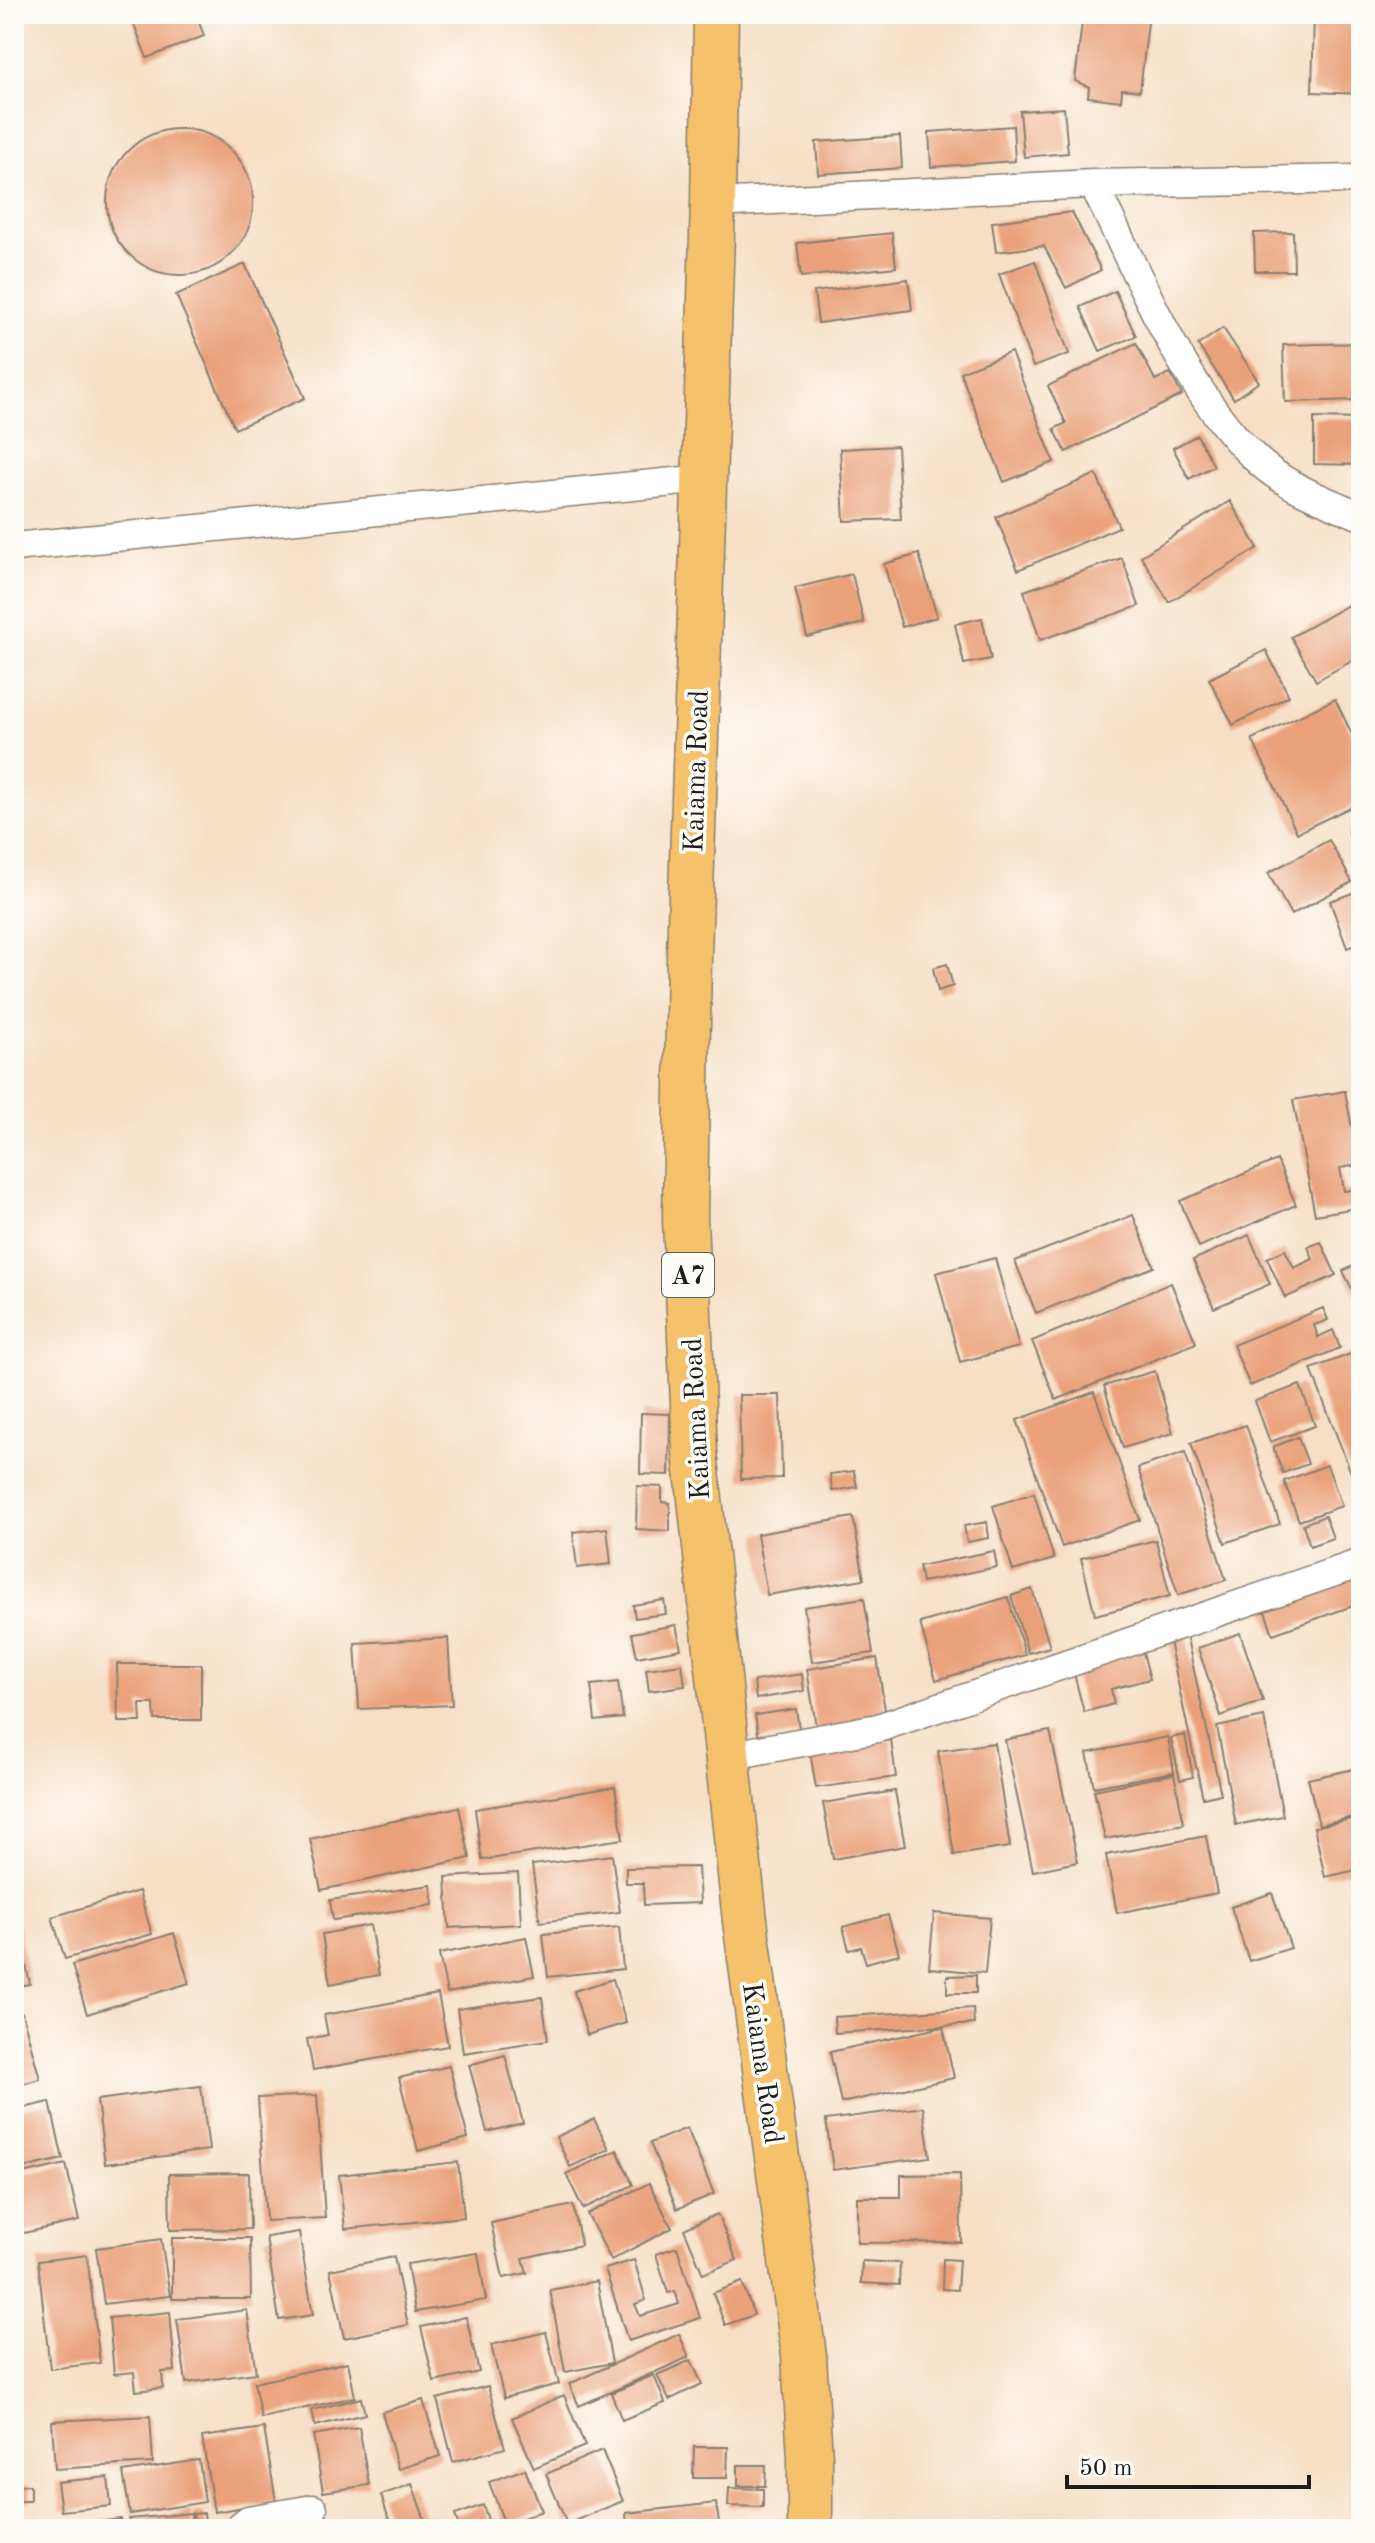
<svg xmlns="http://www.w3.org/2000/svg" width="1375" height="2543" font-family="'Old Standard TT',serif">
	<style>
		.building { fill: #eaa17a }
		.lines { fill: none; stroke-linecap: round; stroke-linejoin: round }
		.street-casing { stroke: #897e70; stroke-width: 31 }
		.highway-casing { stroke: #897e70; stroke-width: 47 }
		.street { stroke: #fff; stroke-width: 28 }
		.highway { stroke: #f5c16b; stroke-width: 44 }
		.labels { text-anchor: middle; stroke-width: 7; stroke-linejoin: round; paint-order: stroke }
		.shield { fill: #fdfcf7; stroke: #605f5e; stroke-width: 2 }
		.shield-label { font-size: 26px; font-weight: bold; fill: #1c1c1c }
		.street-label { font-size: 28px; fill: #1c1c1c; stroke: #fdfcf7 }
	</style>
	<rect width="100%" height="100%" fill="#fdfcf7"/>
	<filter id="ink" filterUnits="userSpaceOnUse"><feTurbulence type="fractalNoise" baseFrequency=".0125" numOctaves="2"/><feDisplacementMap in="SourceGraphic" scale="16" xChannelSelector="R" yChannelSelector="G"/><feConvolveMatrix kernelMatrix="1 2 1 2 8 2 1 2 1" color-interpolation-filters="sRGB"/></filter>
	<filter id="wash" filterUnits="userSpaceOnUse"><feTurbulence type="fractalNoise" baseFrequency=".006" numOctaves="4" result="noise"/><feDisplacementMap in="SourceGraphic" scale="32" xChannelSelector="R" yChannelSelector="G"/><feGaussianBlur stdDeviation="1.8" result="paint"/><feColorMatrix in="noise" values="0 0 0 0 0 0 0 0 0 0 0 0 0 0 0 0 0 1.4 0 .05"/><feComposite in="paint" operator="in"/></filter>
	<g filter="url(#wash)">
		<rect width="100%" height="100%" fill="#f6dfc5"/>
		<g id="blocks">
			<path class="building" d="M 130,14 L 196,14 L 204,36 L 147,58 Z
				M 1083,14 L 1149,14 L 1140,91 L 1122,89 L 1121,101 L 1088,97 L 1089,87 L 1075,81 Z
				M 1314,14 L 1361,14 L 1361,94 L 1312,92 Z
				M 1064,108 L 1068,153 L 1024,157 L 1020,111 Z
				M 1013,126 L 1015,161 L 931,167 L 929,132 Z
				M107 202a73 73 0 1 1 146 0a73 73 0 1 1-146 0Z
				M 900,136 L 902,168 L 818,174 L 816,142 Z
				M 1072,212 L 1101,270 L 1066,288 L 1044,246 L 996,252 L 992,222 Z
				M 1293,232 L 1294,271 L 1255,271 L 1254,233 Z
				M 892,233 L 896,267 L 801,277 L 797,243 Z
				M 1035,261 L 1069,354 L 1033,367 L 999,274 Z
				M 245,264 L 305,398 L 235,429 L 176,295 Z
				M 908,279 L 912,310 L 818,323 L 814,292 Z
				M 1115,291 L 1136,336 L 1100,351 L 1080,307 Z
				M 1223,328 L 1259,382 L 1234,399 L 1198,345 Z
				M 1136,343 L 1155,380 L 1170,373 L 1182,395 L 1066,452 L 1054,429 L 1066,423 L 1048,386 Z
				M 1361,343 L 1361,400 L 1285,402 L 1283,345 Z
				M 1011,352 L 1054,462 L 1004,482 L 960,372 Z
				M 1314,418 L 1361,419 L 1361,465 L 1314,464 Z
				M 1197,435 L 1214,466 L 1189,479 L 1173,448 Z
				M 897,446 L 901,519 L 844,521 L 840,449 Z
				M 1096,474 L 1119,527 L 1018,570 L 996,517 Z
				M 1230,501 L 1258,548 L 1169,602 L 1141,556 Z
				M 919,554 L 937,617 L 902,627 L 884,564 Z
				M 1122,558 L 1139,606 L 1040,640 L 1024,591 Z
				M 852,574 L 864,623 L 807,637 L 795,588 Z
				M 1361,598 L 1361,656 L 1316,681 L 1291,637 Z
				M 982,618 L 991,659 L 964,664 L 955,624 Z
				M 1266,650 L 1289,696 L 1233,725 L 1209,679 Z
				M 1335,699 L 1361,753 L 1361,802 L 1297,833 L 1252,739 Z
				M 1361,825 L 1361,857 L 1348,832 Z
				M 1329,840 L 1352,882 L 1291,915 L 1268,873 Z
				M 1361,890 L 1361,943 L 1347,948 L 1330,901 Z
				M 947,964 L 953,986 L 938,991 L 933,968 Z
				M 1345,1091 L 1359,1165 L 1340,1168 L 1344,1191 L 1358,1189 L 1361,1207 L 1315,1215 L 1293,1100 Z
				M 1277,1160 L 1296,1205 L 1199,1247 L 1180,1201 Z
				M 1133,1215 L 1154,1267 L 1036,1313 L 1015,1261 Z
				M 1249,1235 L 1270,1284 L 1214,1308 L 1193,1260 Z
				M 1321,1242 L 1336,1275 L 1285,1298 L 1267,1258 L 1285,1250 L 1294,1268 L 1313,1259 L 1308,1247 Z
				M 995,1258 L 1019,1347 L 960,1362 L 936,1273 Z
				M 1361,1262 L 1361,1307 L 1343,1271 Z
				M 1171,1283 L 1196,1343 L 1056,1400 L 1032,1341 Z
				M 1323,1308 L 1328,1320 L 1314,1325 L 1318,1337 L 1333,1330 L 1340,1348 L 1250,1386 L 1233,1345 Z
				M 1361,1350 L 1361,1480 L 1355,1483 L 1311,1369 Z
				M 1155,1371 L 1173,1433 L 1123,1448 L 1104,1386 Z
				M 1300,1385 L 1315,1426 L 1270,1442 L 1255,1401 Z
				M 1094,1392 L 1140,1520 L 1062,1547 L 1017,1420 Z
				M 739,1395 L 780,1395 L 782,1478 L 741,1479 Z
				M 641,1413 L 670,1414 L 669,1475 L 640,1474 Z
				M 1246,1425 L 1280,1524 L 1225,1543 L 1191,1443 Z
				M 1298,1437 L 1308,1464 L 1283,1473 L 1273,1447 Z
				M 1185,1452 L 1226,1580 L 1178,1595 L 1138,1468 Z
				M 1327,1465 L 1342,1506 L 1299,1521 L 1284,1481 Z
				M 854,1471 L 857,1487 L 832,1491 L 830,1474 Z
				M 637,1486 L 662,1487 L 662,1502 L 670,1503 L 670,1531 L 636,1529 Z
				M 1034,1493 L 1054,1559 L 1013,1571 L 993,1506 Z
				M 1325,1516 L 1333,1538 L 1310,1546 L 1303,1524 Z
				M 853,1517 L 864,1579 L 767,1595 L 757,1534 Z
				M 987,1522 L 989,1538 L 967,1542 L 964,1526 Z
				M 607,1528 L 611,1564 L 577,1568 L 573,1532 Z
				M 1156,1540 L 1170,1596 L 1095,1615 L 1081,1558 Z
				M 994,1551 L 997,1567 L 922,1582 L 919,1566 Z
				M 1356,1573 L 1361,1588 L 1361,1603 L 1273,1634 L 1263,1606 Z
				M 1032,1589 L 1050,1647 L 1028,1653 L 1011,1596 Z
				M 1008,1597 L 1025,1655 L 936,1680 L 920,1623 Z
				M 864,1598 L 873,1653 L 812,1662 L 804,1607 Z
				M 664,1600 L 666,1614 L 635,1618 L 633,1605 Z
				M 676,1625 L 681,1649 L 637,1657 L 632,1633 Z
				M 1240,1633 L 1263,1701 L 1221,1716 L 1198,1648 Z
				M 1186,1634 L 1221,1794 L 1203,1798 L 1168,1637 Z
				M 448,1638 L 452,1705 L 359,1709 L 355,1643 Z
				M 1143,1652 L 1150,1679 L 1111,1689 L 1114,1704 L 1084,1712 L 1073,1670 Z
				M 877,1658 L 887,1723 L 817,1733 L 807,1669 Z
				M 117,1664 L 201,1664 L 201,1720 L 155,1720 L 154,1704 L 140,1704 L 141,1722 L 118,1722 Z
				M 682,1664 L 685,1686 L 649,1691 L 646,1669 Z
				M 802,1674 L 804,1691 L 756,1699 L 754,1681 Z
				M 618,1682 L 623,1718 L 595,1721 L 591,1685 Z
				M 796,1709 L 800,1734 L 759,1740 L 755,1715 Z
				M 1264,1717 L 1283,1816 L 1236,1825 L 1217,1727 Z
				M 1050,1731 L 1078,1862 L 1033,1871 L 1005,1740 Z
				M 1185,1735 L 1193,1777 L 1180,1780 L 1171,1738 Z
				M 1168,1737 L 1174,1772 L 1094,1787 L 1087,1753 Z
				M 891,1740 L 896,1777 L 816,1788 L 810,1752 Z
				M 994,1743 L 1010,1847 L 954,1855 L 938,1751 Z
				M 1354,1769 L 1361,1798 L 1361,1815 L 1319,1825 L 1308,1779 Z
				M 1174,1774 L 1184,1824 L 1105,1839 L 1094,1790 Z
				M 615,1787 L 623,1839 L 482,1860 L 475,1809 Z
				M 895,1791 L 905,1846 L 833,1859 L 823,1803 Z
				M 459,1807 L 470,1858 L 321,1890 L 310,1839 Z
				M 1356,1818 L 1361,1838 L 1361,1869 L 1325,1877 L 1314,1827 Z
				M 1206,1836 L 1217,1893 L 1117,1913 L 1106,1855 Z
				M 612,1855 L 620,1912 L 540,1922 L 532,1865 Z
				M 698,1867 L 700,1903 L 644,1905 L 643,1883 L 626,1883 L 626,1868 Z
				M 518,1873 L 521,1924 L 449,1928 L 446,1877 Z
				M 431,1885 L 434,1905 L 333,1920 L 330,1900 Z
				M 139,1891 L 152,1934 L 65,1959 L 52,1917 Z
				M 1272,1893 L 1291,1948 L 1249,1961 L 1231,1907 Z
				M 934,1913 L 990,1918 L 985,1973 L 929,1968 Z
				M 888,1915 L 899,1954 L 866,1963 L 861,1947 L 849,1950 L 843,1927 Z
				M 17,1922 L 30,1984 L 14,1987 L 14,1923 Z
				M 370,1925 L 379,1975 L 330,1984 L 322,1934 Z
				M 619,1927 L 623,1969 L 548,1977 L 543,1934 Z
				M 174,1933 L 189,1983 L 87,2014 L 72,1965 Z
				M 526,1937 L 534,1976 L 447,1993 L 439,1954 Z
				M 976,1975 L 976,1993 L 947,1993 L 947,1976 Z
				M 613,1979 L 626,2023 L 587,2035 L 574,1991 Z
				M 438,1994 L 448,2046 L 313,2070 L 307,2039 L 328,2035 L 324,2015 Z
				M 542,1997 L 548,2040 L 463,2053 L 457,2009 Z
				M 973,2008 L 974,2024 L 835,2033 L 834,2017 Z
				M 22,2013 L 40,2079 L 14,2086 L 14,2015 Z
				M 943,2027 L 954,2078 L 841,2103 L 830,2052 Z
				M 505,2055 L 523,2123 L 487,2132 L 469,2065 Z
				M 449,2066 L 468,2138 L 418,2151 L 399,2078 Z
				M 201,2086 L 209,2150 L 105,2164 L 97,2100 Z
				M 317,2095 L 325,2218 L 266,2221 L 258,2098 Z
				M 50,2102 L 63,2159 L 14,2170 L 14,2110 Z
				M 923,2107 L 930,2157 L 833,2170 L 826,2120 Z
				M 594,2119 L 609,2149 L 570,2167 L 556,2137 Z
				M 687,2128 L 714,2194 L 677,2209 L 650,2143 Z
				M 617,2150 L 633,2185 L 583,2209 L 566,2174 Z
				M 458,2162 L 464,2217 L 345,2229 L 339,2175 Z
				M 66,2164 L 79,2221 L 14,2235 L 14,2176 Z
				M 249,2173 L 250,2229 L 170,2230 L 169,2174 Z
				M 960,2174 L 961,2242 L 857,2243 L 857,2197 L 901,2197 L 901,2175 Z
				M 649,2183 L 672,2228 L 611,2260 L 587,2214 Z
				M 573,2205 L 581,2245 L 523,2258 L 527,2273 L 503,2278 L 491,2223 Z
				M 717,2214 L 737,2260 L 703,2274 L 684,2229 Z
				M 299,2232 L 313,2315 L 279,2320 L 266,2237 Z
				M 172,2238 L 250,2238 L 251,2299 L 172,2299 Z
				M 161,2239 L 170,2296 L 104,2304 L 96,2248 Z
				M 677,2247 L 700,2318 L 628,2341 L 605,2269 L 634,2260 L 646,2300 L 635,2304 L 640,2316 L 679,2304 L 675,2291 L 668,2293 L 656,2254 Z
				M 478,2253 L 486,2300 L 415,2312 L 407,2264 Z
				M 87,2255 L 100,2363 L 50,2369 L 38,2261 Z
				M 394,2257 L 408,2325 L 344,2338 L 330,2270 Z
				M 943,2259 L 959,2260 L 957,2290 L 942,2289 Z
				M 862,2261 L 900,2263 L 899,2285 L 861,2283 Z
				M 597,2281 L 612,2363 L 565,2372 L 550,2290 Z
				M 742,2282 L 754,2315 L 725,2325 L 713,2293 Z
				M 247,2310 L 256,2373 L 186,2383 L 177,2319 Z
				M 170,2312 L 175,2371 L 162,2372 L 163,2388 L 136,2391 L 134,2372 L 114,2374 L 109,2318 Z
				M 466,2317 L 479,2372 L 434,2382 L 421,2327 Z
				M 546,2332 L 559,2384 L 504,2398 L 491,2345 Z
				M 679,2334 L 689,2357 L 579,2406 L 569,2384 Z
				M 691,2360 L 702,2384 L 669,2400 L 657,2375 Z
				M 348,2362 L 355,2397 L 261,2418 L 254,2383 Z
				M 654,2375 L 665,2403 L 622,2420 L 611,2393 Z
				M 488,2386 L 505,2448 L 453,2462 L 437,2399 Z
				M 564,2395 L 585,2446 L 534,2468 L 512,2418 Z
				M 361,2398 L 365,2414 L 315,2426 L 312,2410 Z
				M 423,2400 L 440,2456 L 398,2469 L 382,2412 Z
				M 150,2416 L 153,2463 L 55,2469 L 52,2421 Z
				M 359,2427 L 369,2485 L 323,2492 L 313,2435 Z
				M 264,2428 L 276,2502 L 214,2512 L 202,2437 Z
				M 694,2447 L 728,2447 L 727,2478 L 693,2478 Z
				M 602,2450 L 623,2501 L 567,2524 L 546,2474 Z
				M 199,2460 L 205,2502 L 130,2514 L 123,2472 Z
				M 738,2465 L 766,2465 L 765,2486 L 738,2486 Z
				M 525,2469 L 542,2511 L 505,2525 L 489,2482 Z
				M 108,2477 L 111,2506 L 61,2511 L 57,2482 Z
				M 412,2484 L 428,2529 L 392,2529 L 381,2495 Z
				M 30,2485 L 30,2501 L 14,2501 L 14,2486 Z
				M 729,2488 L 763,2489 L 763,2507 L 728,2506 Z
				M 716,2503 L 720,2529 L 627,2529 L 626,2513 Z
				M 483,2505 L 491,2529 L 460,2529 L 455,2515 Z
				M 191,2513 L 192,2529 L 130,2529 L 129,2519 Z
				M 204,2513 L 206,2529 L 195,2529 L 193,2514 Z
				M 121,2519 L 122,2529 L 68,2529 L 68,2526 Z"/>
		</g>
	</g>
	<g filter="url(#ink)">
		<use href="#blocks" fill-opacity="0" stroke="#897e70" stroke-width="2"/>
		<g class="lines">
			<defs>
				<path id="street" d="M 1093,184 C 1138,272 1182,388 1254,457 C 1283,486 1324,500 1361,516
					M 713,203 L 1093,184 L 1361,179
					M 14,547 L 704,479
					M 727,1756 L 878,1728 L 1361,1563
					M 237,2529 L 248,2520 L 313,2509"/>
				<path id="highway" d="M 716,14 L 713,203 L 689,956 L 685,1219 L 695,1452 L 745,1921 L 804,2356 L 810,2458 L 810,2529"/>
			</defs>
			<use href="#street" class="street-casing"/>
			<use href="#highway" class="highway-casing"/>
			<use href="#street" class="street"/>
			<use href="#highway" class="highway"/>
		</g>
	</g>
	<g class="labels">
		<rect class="shield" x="662" y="1253" width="52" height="44" rx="6"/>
		<g class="shield-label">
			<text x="688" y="1284">A7</text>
		</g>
		<g class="street-label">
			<text transform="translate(695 771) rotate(-88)" y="10">Kaiama Road</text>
			<text transform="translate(695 1419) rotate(-93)" y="10">Kaiama Road</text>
			<text transform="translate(764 2063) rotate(82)" y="10">Kaiama Road</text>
		</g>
	</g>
	<rect width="1375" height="2543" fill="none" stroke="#fdfcf7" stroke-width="48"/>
	<path d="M1067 2475v12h242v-12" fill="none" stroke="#1c1c1c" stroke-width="4"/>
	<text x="1079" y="2475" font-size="24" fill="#1c1c1c" stroke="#fdfcf7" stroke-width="6" paint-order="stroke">50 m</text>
</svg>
